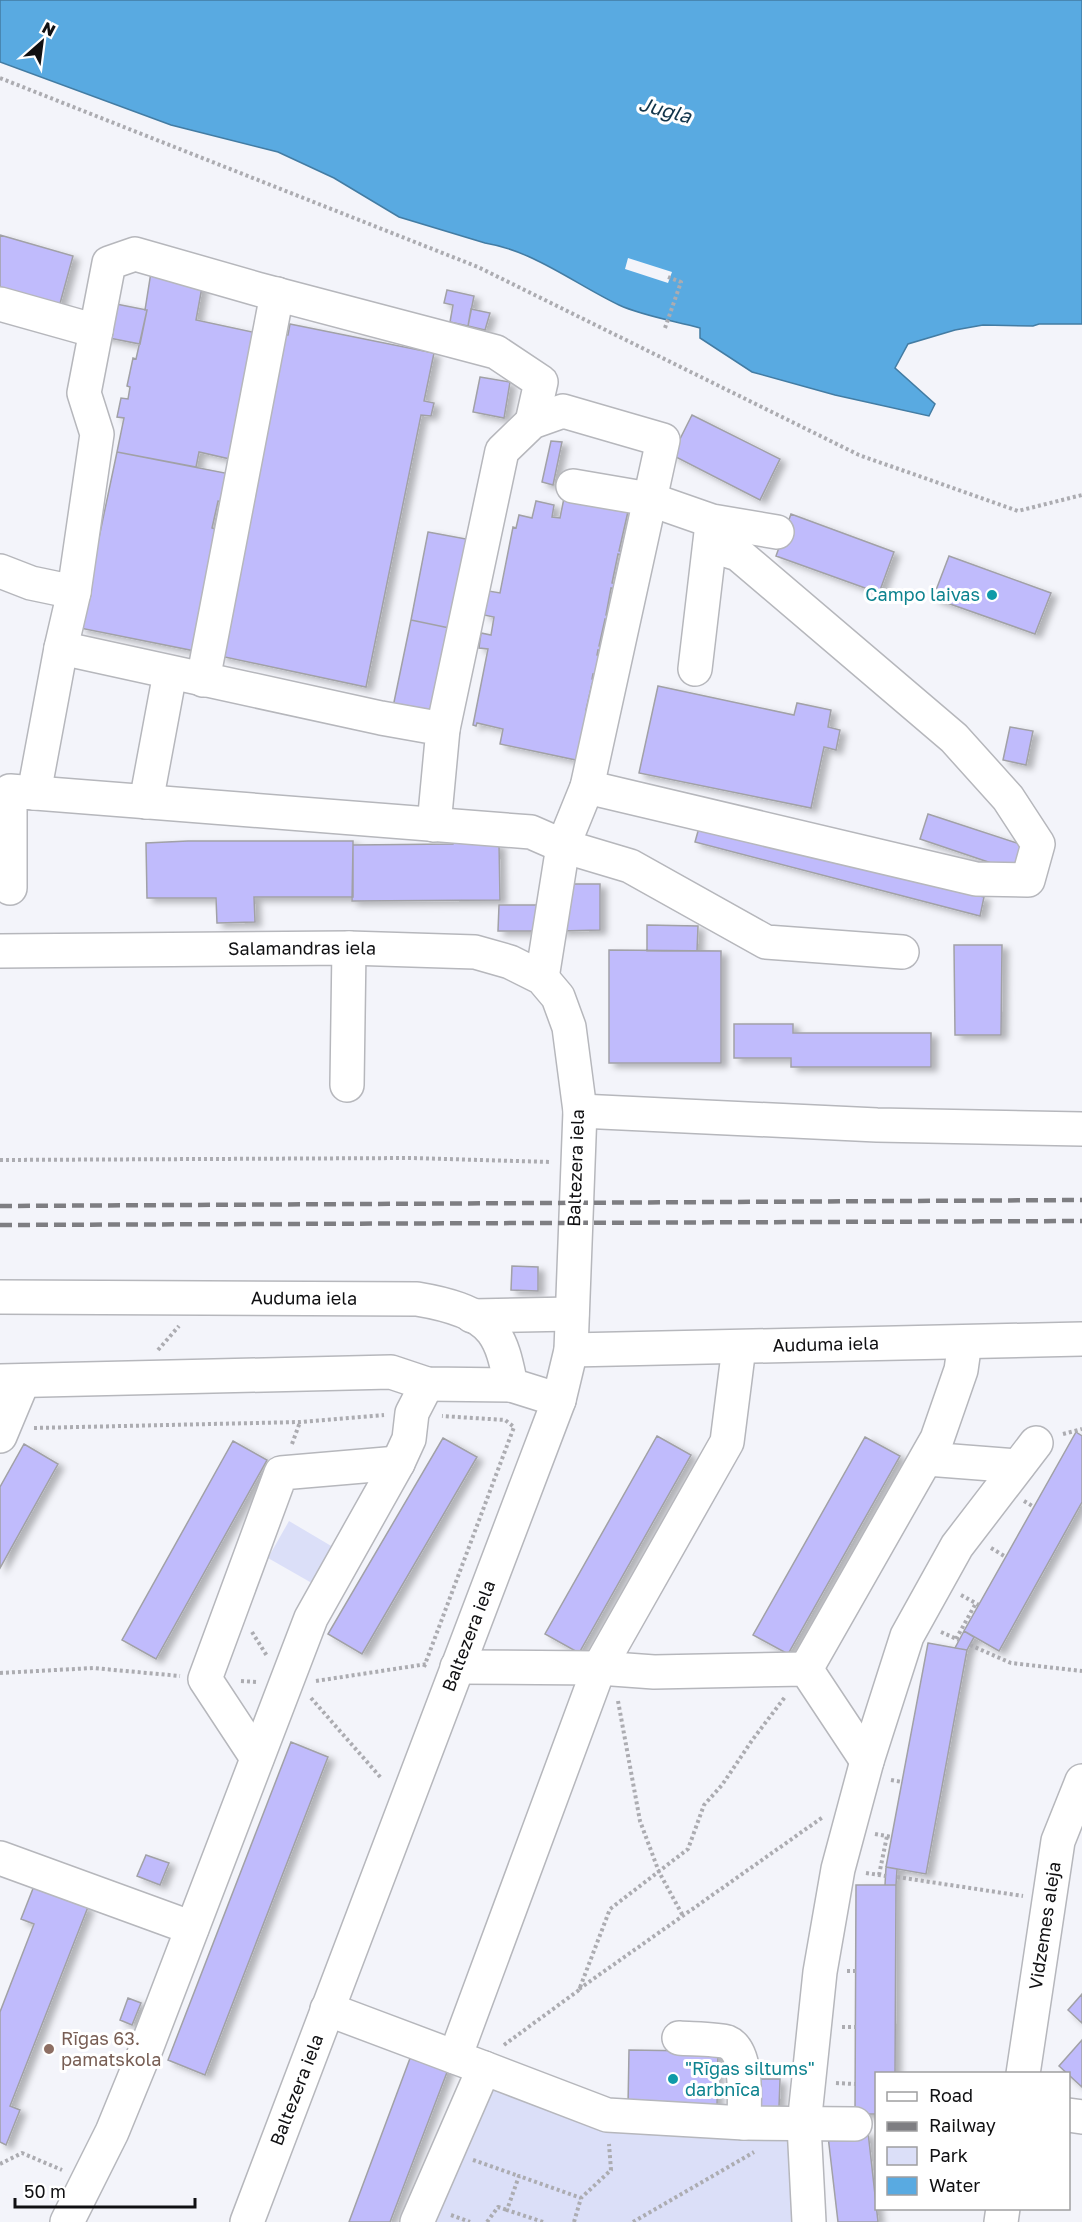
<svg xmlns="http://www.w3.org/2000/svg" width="1082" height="2222" font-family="'Golos Text',sans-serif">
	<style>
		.green { fill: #dbdff8 }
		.water { fill: #59aae1; stroke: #437ca3; stroke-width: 1.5 }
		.pier { fill: #f3f4fa }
		.building { fill: #c0bbfc; stroke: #a1a1a6; stroke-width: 1.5; filter: url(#shadow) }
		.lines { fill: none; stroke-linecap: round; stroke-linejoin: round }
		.minor-casing { stroke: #b6b7bc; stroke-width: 36 }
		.path { stroke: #acacb1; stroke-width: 4; stroke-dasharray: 3 3; stroke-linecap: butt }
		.minor { stroke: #fff; stroke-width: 33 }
		.rail { stroke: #7e7e82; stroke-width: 4.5; stroke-dasharray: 12 6; stroke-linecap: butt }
		.culture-dot { fill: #0f9aa8; stroke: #fff; stroke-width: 2 }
		.education-dot { fill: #8d6e63; stroke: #fff; stroke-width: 2 }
		.labels { text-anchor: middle; stroke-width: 6; stroke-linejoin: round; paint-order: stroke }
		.culture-label { font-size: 18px; fill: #0d838f; stroke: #fff; text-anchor: end }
		.street-label { font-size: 18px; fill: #101012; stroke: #fff }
		.education-label { font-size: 18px; fill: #785e54; stroke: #fff; text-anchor: start }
		.water-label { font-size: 20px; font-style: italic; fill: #11354b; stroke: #fff }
	</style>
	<defs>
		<filter id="shadow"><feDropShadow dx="6" dy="4" stdDeviation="3" flood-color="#0004"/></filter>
	</defs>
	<rect width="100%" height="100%" fill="#f3f4fa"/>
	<path class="green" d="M 289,1521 L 338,1550 L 317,1586 L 268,1558 Z
		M 487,2078 L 798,2132 L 802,2222 L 424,2222 Z"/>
	<path class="water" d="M 0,0 L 1082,0 L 1082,324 L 1039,324 L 1033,326 L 983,325 L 955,330 L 908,344 L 895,368 L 935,404 L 929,416 L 835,395 L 752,372 L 700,338 L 700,328 C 675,321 643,316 619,305 C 575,284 534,251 485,243 L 399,217 L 334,178 L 278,152 L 171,125 L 0,62 Z"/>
	<path class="pier" d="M 628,258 L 672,272 L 668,283 L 625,269 Z"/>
	<path class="building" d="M 0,235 L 73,256 L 56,318 L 0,302 Z
		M 152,266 L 204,276 L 196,320 L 257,333 L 230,459 L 199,452 L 196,467 L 117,452 L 124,418 L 117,417 L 121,398 L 128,399 L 130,387 L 127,386 L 133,358 L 136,359 L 147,310 L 145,310 Z
		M 447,290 L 474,296 L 468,326 L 450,322 L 453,305 L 444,303 Z
		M 106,302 L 147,310 L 140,344 L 99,336 Z
		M 471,309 L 490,313 L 485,330 L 468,326 Z
		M 290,324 L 434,353 L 424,401 L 434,403 L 431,416 L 421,415 L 366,687 L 220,656 L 286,335 L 288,335 Z
		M 480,377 L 510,382 L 504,418 L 473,412 Z
		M 692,415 L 780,459 L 760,500 L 672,455 Z
		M 551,441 L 562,442 L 553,485 L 542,482 Z
		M 117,452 L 230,474 L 224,502 L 218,501 L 212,528 L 219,530 L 195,651 L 80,628 Z
		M 565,493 L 629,507 L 619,551 L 625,552 L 624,556 L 618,554 L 612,583 L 617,584 L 616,589 L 611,588 L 606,615 L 610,616 L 609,621 L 605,619 L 599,646 L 604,647 L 603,651 L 598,650 L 597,655 L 607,657 L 603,676 L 593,674 L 592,679 L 597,680 L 596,685 L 592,684 L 586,710 L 591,711 L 590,715 L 586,714 L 576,760 L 500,744 L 503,729 L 477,723 L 476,726 L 473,725 L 488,649 L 479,648 L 481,633 L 491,635 L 494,617 L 484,615 L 489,591 L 500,593 L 513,527 L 516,528 L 519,515 L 532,518 L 536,501 L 554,505 L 552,517 L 560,518 Z
		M 791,514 L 894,552 L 879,593 L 776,556 Z
		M 428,532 L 477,541 L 459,630 L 411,620 Z
		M 949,556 L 1051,593 L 1035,634 L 933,598 Z
		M 411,620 L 459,630 L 441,717 L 393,707 Z
		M 658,686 L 794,715 L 797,703 L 831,710 L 828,727 L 840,730 L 836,750 L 824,747 L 811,808 L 639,773 Z
		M 1010,727 L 1033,731 L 1026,765 L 1003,760 Z
		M 928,814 L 1023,845 L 1015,871 L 920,839 Z
		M 700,824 L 984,897 L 980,916 L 695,842 Z
		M 188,841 L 353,841 L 353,897 L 254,897 L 255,922 L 217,923 L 216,898 L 147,898 L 146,843 Z
		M 454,841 L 499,844 L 500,900 L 352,901 L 353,845 L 453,844 Z
		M 561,884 L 600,884 L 600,930 L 560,931 Z
		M 499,905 L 539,905 L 538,931 L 498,931 Z
		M 647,925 L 698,926 L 697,951 L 647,951 Z
		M 954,945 L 1002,945 L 1001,1035 L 955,1035 Z
		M 609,950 L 721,951 L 721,1063 L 609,1063 Z
		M 734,1024 L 793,1024 L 793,1033 L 931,1033 L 931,1067 L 791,1067 L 791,1058 L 734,1058 Z
		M 512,1266 L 538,1267 L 538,1291 L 511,1290 Z
		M 1076,1432 L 1082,1436 L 1082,1502 L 999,1651 L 964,1631 Z
		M 657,1436 L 691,1455 L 579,1653 L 545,1634 Z
		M 865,1437 L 900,1456 L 788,1654 L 753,1635 Z
		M 443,1438 L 477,1457 L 362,1654 L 328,1634 Z
		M 233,1441 L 267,1460 L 156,1659 L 122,1640 Z
		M 24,1444 L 58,1464 L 0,1568 L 0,1487 Z
		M 964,1631 L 974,1637 L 967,1650 L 955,1648 Z
		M 928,1643 L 967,1650 L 926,1874 L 886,1867 Z
		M 291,1742 L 328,1757 L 205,2075 L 168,2060 Z
		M 146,1855 L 169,1863 L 160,1885 L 137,1876 Z
		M 886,1867 L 897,1869 L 896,1885 L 885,1885 Z
		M 856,1885 L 896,1885 L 895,2074 L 876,2074 L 876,2114 L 855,2114 Z
		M 34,1886 L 88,1907 L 10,2106 L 20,2110 L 6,2145 L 0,2142 L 0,2012 L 34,1924 L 21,1919 Z
		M 1082,1994 L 1082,2023 L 1068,2010 Z
		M 128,1998 L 141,2003 L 132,2025 L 120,2020 Z
		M 1082,2040 L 1082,2087 L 1059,2066 Z
		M 718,2048 L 717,2107 L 628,2106 L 629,2050 L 695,2051 Z
		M 412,2053 L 449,2067 L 390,2222 L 349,2222 Z
		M 759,2079 L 780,2079 L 779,2107 L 758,2107 Z
		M 868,2132 L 878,2222 L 838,2222 L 828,2136 Z"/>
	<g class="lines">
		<defs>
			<g id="minor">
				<path d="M 0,304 L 96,331"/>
				<path d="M 573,486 L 649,499 L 712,521 L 777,532"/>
				<path d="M 0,571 L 31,583 L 74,592"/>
				<path d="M 61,648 L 381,718 L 443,729 L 434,825"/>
				<path d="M 695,669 L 712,524"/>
				<path d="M 203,680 L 277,294"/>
				<path d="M 443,729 L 502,451 L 532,422 L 563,411 L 663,440 L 587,787 L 563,846 L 542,978"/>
				<path d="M 587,787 L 976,879 L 1028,880 L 1038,844 L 1008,798 L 954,738 L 738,554 L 710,545"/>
				<path d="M 34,793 L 61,648 L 74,592 L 97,434 L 84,393 L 109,263 L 135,254 L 257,289 L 496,352 L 541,382 L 532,422"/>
				<path d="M 146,802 L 170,673"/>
				<path d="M 10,888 L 10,791 L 531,832 L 563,846 L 630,866 L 766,942 L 902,952"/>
				<path id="s1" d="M 0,951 L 349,948 L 475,952 L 510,962 L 542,978 L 558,997 L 569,1027 L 580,1111 L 571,1350 L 559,1400 L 247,2222"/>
				<path d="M 347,1085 L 349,948"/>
				<path d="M 580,1111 L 877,1125 L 1082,1129"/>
				<path id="s2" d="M 0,1297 L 417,1299 C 441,1303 478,1311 493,1332 C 504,1347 507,1367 511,1385 L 559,1400"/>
				<path d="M 472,1316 L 572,1314"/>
				<path id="s3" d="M 571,1350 L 1082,1339"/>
				<path d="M 0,1381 L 391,1372 L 427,1384 L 511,1385"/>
				<path d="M 0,1436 L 23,1381"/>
				<path d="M 927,1459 L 1018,1466"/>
				<path d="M 457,1667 L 599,1668 L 654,1672 L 806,1669 L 867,1761"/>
				<path d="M 806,1669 L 937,1439 L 961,1370 L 965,1342"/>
				<path d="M 257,1758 L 205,1679 L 281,1473 L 398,1463"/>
				<path d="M 0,1858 L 192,1928"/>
				<path d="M 327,2009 L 484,2068 L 417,2222"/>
				<path d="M 679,2038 C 690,2039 718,2039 727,2042 C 749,2051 744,2103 744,2123"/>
				<path d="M 455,2057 L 599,1668 L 727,1442 L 739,1347"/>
				<path d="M 484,2068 L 607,2115 L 744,2123 L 855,2124"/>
				<path id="s4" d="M 1023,2074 L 1058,1841 L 1082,1781"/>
				<path d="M 1068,2115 L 1082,2117"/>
				<path d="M 67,2222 L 112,2132 L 146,2049 L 311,1618 L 398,1463 L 409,1439 L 412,1413 L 427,1384"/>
				<path d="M 809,2222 L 804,2125 L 820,1972 L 838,1869 L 867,1761 L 907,1636 L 957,1546 L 1036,1443"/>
				<path d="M 1001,2222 L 1003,2208"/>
			</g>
		</defs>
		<use href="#minor" class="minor-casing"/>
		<path class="path" d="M 0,78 L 478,267 L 859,455 L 1018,511 L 1082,495
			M 665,328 L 681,282 L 668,277
			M 0,1160 L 411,1158 L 551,1162
			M 158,1350 L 179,1326
			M 34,1428 L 300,1422 L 384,1415
			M 1063,1434 L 1082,1429
			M 292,1444 L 300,1422
			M 1024,1501 L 1034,1507
			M 991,1548 L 1006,1557
			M 961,1595 L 979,1605
			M 252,1632 L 267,1656
			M 941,1632 L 959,1640
			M 956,1639 L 976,1603
			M 970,1645 L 1011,1663 L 1082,1671
			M 424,1667 L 514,1427 L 505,1420 L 442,1416
			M 0,1673 L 93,1668 L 180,1676
			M 241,1681 L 257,1682
			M 316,1681 L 427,1664
			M 311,1698 L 382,1779
			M 618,1701 L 640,1821 L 659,1872 L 683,1916
			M 891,1780 L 902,1782
			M 875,1834 L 892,1837
			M 866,1873 L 886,1876
			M 879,1875 L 887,1836
			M 897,1877 L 1023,1896
			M 847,1971 L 856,1971
			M 579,1989 L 823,1817
			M 842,2027 L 856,2027
			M 504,2045 L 579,1990 L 610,1909 L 688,1849 L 704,1805 L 722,1785 L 753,1739 L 785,1697
			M 836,2083 L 855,2084
			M 473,2160 L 519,2176
			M 0,2164 L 22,2153 L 62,2170
			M 451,2215 L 470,2222
			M 487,2222 L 498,2207 L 507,2210
			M 543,2222 L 507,2210 L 519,2176 L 581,2198
			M 574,2222 L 581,2198 L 611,2170 L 609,2144
			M 633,2222 L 754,2152"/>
		<use href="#minor" class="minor"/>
		<path class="rail" d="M 0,1206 L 1082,1200
			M 0,1225 L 1082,1221"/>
	</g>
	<g class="culture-dot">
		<circle cx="992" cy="595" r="6"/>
		<circle cx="673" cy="2079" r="6"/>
	</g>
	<circle class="education-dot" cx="49" cy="2049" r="6"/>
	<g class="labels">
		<g class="culture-label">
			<text x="980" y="601">Campo laivas</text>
			<text x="685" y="2075" text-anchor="start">"Rīgas siltums"<tspan x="685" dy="21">darbnīca</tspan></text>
		</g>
		<g class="street-label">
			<text dy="6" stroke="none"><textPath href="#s1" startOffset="302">Salamandras iela</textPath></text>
			<text transform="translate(576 1168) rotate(-88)" y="6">Baltezera iela</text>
			<text dy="6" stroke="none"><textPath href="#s2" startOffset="304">Auduma iela</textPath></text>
			<text dy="6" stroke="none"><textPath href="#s3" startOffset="255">Auduma iela</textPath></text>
			<text transform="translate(469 1636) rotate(-69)" y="6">Baltezera iela</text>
			<text dy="6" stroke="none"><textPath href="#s4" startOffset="150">Vidzemes aleja</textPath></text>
			<text transform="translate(297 2090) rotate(-69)" y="6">Baltezera iela</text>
		</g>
		<g class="education-label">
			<text x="61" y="2045">Rīgas 63.<tspan x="61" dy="21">pamatskola</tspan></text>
		</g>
		<g class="water-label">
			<text transform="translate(665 110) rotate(15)" y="7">Jugla</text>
		</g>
	</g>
	<rect x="875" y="2072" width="195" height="138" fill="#ffffff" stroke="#9f9fa0" stroke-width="1.5"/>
	<rect x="887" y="2092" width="30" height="9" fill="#ffffff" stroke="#9f9fa0" stroke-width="1.5"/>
	<text x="929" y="2102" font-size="18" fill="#101012">Road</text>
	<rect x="887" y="2122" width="30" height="9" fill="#7e7e82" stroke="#9f9fa0" stroke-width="1.5"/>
	<text x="929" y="2132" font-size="18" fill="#101012">Railway</text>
	<rect x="887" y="2147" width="30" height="18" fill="#dbdff8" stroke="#9f9fa0" stroke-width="1.5"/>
	<text x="929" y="2162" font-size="18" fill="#101012">Park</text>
	<rect x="887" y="2177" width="30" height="18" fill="#59aae1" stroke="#9f9fa0" stroke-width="1.5"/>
	<text x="929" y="2192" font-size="18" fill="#101012">Water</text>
	<g transform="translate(42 42) rotate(28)" stroke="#ffffff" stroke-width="4.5" paint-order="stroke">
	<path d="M0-4.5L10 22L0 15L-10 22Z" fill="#101012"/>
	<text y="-9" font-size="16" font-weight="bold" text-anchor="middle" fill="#101012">N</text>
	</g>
	<path d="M15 2198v9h180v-9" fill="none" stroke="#101012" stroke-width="3"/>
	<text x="24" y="2198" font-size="18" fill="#101012" stroke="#ffffff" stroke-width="4.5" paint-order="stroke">50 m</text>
</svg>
